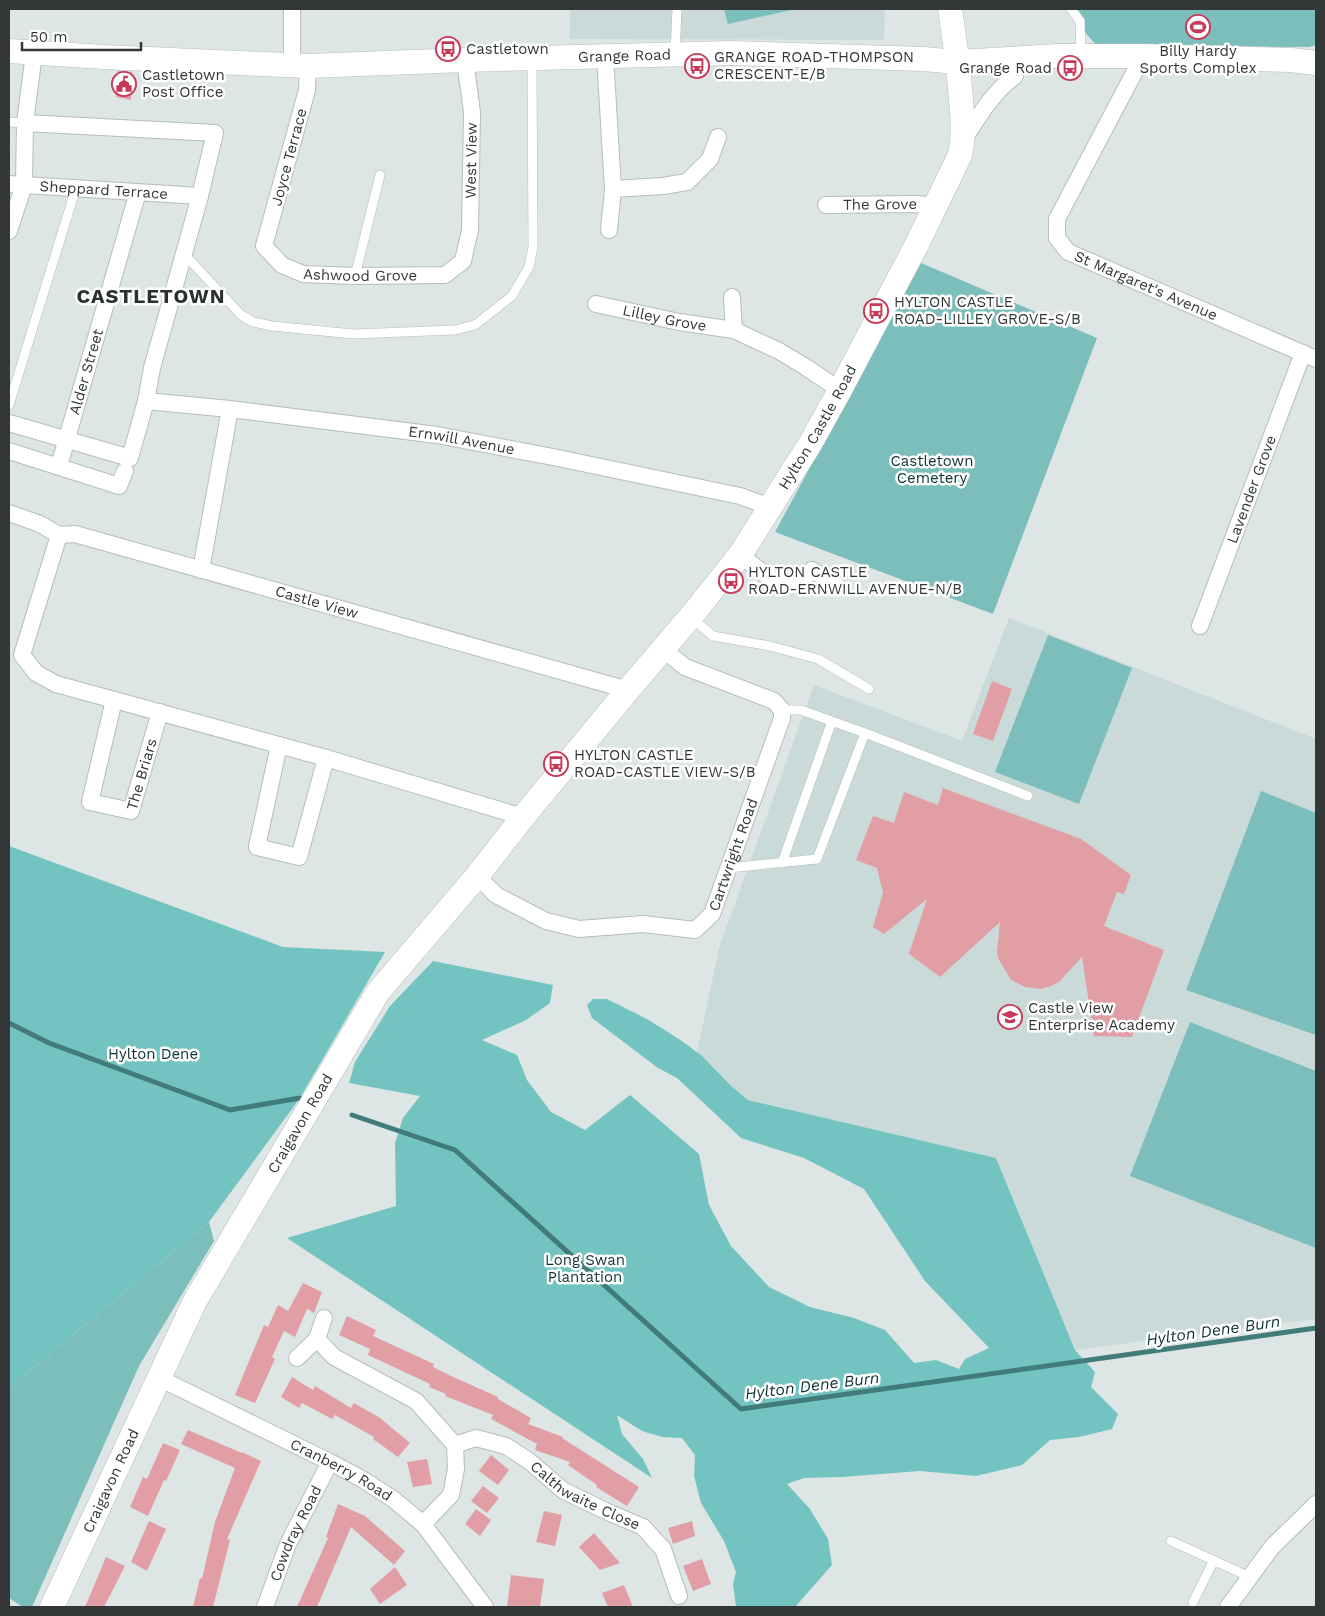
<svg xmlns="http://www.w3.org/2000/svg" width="1325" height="1616" font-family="'Work Sans',sans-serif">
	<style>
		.built { fill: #c9dad9 }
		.green { fill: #7cbebc }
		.forest { fill: #73c4c1 }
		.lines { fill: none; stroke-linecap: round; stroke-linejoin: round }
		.stream { stroke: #427c7a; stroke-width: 5 }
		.building { fill: #e19fa5 }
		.lane-casing { stroke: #b5bdbd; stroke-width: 10 }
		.street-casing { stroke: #b5bdbd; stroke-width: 18 }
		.secondary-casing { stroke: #b5bdbd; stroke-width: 25 }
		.lane { stroke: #fff; stroke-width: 9 }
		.street { stroke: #fff; stroke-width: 16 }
		.secondary { stroke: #fff; stroke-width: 24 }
		.labels { text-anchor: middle; stroke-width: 5; stroke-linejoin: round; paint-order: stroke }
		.poi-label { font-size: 15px; fill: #343737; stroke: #fff; text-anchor: start }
		.street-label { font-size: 15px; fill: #343737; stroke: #fff }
		.park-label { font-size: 15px; fill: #0c3433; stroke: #fff }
		.water-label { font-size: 16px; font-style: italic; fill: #0b3433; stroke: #fff }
		.district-label { font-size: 20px; font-weight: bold; letter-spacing: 1px; fill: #2a3030; stroke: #fff }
	</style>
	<rect width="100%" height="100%" fill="#dde5e5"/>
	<path class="built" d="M 570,9 L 885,9 L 884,40 L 570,39 Z
		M 1009,618 L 1316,739 L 1316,1319 L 1075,1350 L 996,1158 L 690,1086 L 719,948 L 814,685 L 962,741 Z"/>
	<path class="green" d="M 724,9 L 796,9 L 728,24 Z
		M 1065,9 L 1316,9 L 1316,45 L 1309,47 L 1096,45 Z
		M 921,263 L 1097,338 L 993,614 L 775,532 Z
		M 1048,635 L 1132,668 L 1079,804 L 995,772 Z
		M 1261,791 L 1316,813 L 1316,1035 L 1186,990 Z
		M 1190,1022 L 1316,1071 L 1316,1248 L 1130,1176 Z
		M 209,1222 L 214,1241 L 139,1366 L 32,1607 L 23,1607 L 9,1598 L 9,1388 Z"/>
	<path class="forest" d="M 9,846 L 283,947 L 385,952 L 300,1098 L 209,1222 L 9,1388 Z
		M 433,961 L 553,985 L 550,1003 L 526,1020 L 482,1040 L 517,1055 L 527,1080 L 551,1112 L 585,1130 L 630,1095 L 699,1154 L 709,1205 L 731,1246 L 769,1287 L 810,1307 L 854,1318 L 885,1330 L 914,1363 L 936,1360 L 959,1369 L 965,1359 L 989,1348 L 925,1281 L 864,1189 L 804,1158 L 741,1138 L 677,1078 L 658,1068 L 592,1018 L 587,1005 L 593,999 L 607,999 L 647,1019 L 682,1041 L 702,1056 L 731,1086 L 748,1100 L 996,1158 L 1075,1350 L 1095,1372 L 1091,1387 L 1118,1414 L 1112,1429 L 1079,1437 L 1050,1440 L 1022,1465 L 976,1476 L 920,1471 L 842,1477 L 804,1478 L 787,1484 L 810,1509 L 828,1539 L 832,1565 L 795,1607 L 736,1607 L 733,1584 L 736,1572 L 724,1541 L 701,1503 L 694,1476 L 695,1455 L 682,1438 L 662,1437 L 642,1431 L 617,1415 L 622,1434 L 643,1459 L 652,1478 L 287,1238 L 396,1206 L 395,1143 L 403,1118 L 420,1096 L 349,1083 L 355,1062 L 390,1006 Z"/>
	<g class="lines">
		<path class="stream" d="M 9,1023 L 49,1043 L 230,1110 L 300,1098
			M 352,1115 L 455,1150 L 741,1409 L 1316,1328"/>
	</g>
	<path class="building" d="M 117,71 L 132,72 L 131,100 L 116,97 Z
		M 992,681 L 1012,689 L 993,741 L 973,734 Z
		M 943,788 L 1081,839 L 1131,875 L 1124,894 L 1117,892 L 1104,926 L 1164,950 L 1132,1037 L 1094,1036 L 1082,957 L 1059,982 L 1051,986 L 1041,989 L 1025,987 L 1011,980 L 998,958 L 997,952 L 1000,922 L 940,977 L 909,954 L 927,899 L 884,934 L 873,927 L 883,893 L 877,868 L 856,860 L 873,816 L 894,823 L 904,792 L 938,805 Z
		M 303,1283 L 322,1292 L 314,1313 L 307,1309 L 295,1337 L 284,1331 L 272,1357 L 275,1359 L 255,1403 L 235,1395 L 264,1325 L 268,1327 L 278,1305 L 288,1311 Z
		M 347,1316 L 376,1330 L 373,1336 L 434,1364 L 433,1367 L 451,1376 L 498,1397 L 498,1399 L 531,1418 L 528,1424 L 563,1437 L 562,1438 L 639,1487 L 627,1506 L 596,1487 L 597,1485 L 568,1465 L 570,1462 L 535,1450 L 537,1444 L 491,1419 L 493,1415 L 445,1396 L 446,1394 L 429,1387 L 430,1384 L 368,1355 L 370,1349 L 339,1335 Z
		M 292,1377 L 313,1390 L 315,1386 L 351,1408 L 354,1403 L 380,1418 L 410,1443 L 398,1457 L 373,1439 L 374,1437 L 335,1415 L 332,1419 L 302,1403 L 299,1408 L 281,1397 Z
		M 188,1430 L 242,1453 L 242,1452 L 261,1461 L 227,1539 L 230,1540 L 213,1607 L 193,1607 L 200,1578 L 202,1579 L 215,1522 L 235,1468 L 181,1444 Z
		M 163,1443 L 180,1450 L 166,1481 L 164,1480 L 148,1516 L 130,1507 L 143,1477 L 147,1479 Z
		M 491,1455 L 509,1470 L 498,1485 L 479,1471 Z
		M 427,1459 L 432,1484 L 413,1487 L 407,1462 Z
		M 483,1486 L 499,1498 L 487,1513 L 471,1501 Z
		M 338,1504 L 365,1516 L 405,1551 L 394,1565 L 351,1527 L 317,1607 L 297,1607 L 328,1538 L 326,1537 Z
		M 476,1509 L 491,1520 L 480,1536 L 465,1524 Z
		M 544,1511 L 562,1515 L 555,1546 L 536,1542 Z
		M 149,1521 L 166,1529 L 147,1571 L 131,1562 Z
		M 692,1521 L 695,1536 L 673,1544 L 668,1528 Z
		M 594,1533 L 620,1563 L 600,1570 L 579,1547 Z
		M 106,1557 L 125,1566 L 104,1607 L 85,1607 Z
		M 702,1559 L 711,1584 L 693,1591 L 683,1566 Z
		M 395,1567 L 407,1585 L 380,1604 L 370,1589 Z
		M 511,1575 L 544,1579 L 540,1607 L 507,1607 Z
		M 624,1585 L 633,1607 L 608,1607 L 602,1593 Z"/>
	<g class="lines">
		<defs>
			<path id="lane" d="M 1071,9 L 1080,21 L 1081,56
				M 675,54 L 677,9
				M 9,122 L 25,123
				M 184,254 L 241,315 L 253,322 L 272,326 L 353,334 L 455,330 L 475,325 L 512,296 L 529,267 L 533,247 L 532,58
				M 355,276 L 380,175
				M 9,405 L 76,188
				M 691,617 L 713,636 L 770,646 L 818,659 L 869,689
				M 865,733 L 1028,796
				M 782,863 L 832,721
				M 728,868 L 817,859 L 865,733 L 801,710 L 782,710
				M 1171,1541 L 1250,1577
				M 1193,1602 L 1214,1560"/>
			<g id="street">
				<path d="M 605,56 L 613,189 L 609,230"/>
				<path id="s1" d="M 1143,56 L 1057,219 L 1057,238 L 1068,252 L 1316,359"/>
				<path d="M 292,65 L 292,9"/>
				<path id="s2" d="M 308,66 L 307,90 L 264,246 L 282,265 L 303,274 L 355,276 L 445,275 L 463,261 L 470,230 L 472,112 L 465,60"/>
				<path d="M 964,139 C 979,116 992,93 1015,76"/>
				<path id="s3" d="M 9,184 L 200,196"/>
				<path d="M 613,189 L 663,186 L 687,182 L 710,159 L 718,137"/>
				<path id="s4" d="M 826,205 L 916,204 L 935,206"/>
				<path d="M 9,231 L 24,185 L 25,123 L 34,53"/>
				<path d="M 732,297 L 734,330"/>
				<path id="s5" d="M 596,304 L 679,322 L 734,330 L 779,351 L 804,366 L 840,390"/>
				<path id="s6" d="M 146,401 L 230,409 L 437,435 L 558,458 L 740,496 L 770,507"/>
				<path d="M 9,423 L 130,458 L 146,401 L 152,368 L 200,196 L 215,133 L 25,123"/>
				<path d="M 9,451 L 119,486 L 125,471"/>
				<path id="s7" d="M 59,466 L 138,192"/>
				<path id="s8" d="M 9,513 L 40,524 L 59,535 L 75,534 L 628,690"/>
				<path d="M 59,535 L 22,655 L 36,673 L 56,684 L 326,758 L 523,817"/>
				<path d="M 740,555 L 770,578 L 786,584 L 801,582 L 812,570 L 837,585"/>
				<path d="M 201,570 L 230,409"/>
				<path id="s9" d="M 1200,626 L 1303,353"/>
				<path id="s10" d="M 114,700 L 90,802 L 131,811 L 160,712"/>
				<path d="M 279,745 L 257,847 L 299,857 L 326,758"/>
				<path id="s11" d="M 477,876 L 496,895 L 546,921 L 579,929 L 643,924 L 695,930 L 712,914 L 782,718 L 782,710 L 774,701 L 685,667 L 663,649"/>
				<path id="s12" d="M 317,1339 L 334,1357 L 416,1401 L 455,1445 L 476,1438 L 506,1446 L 529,1461 L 564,1491 L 608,1512 L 643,1527 L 663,1549 L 679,1596"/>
				<path d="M 297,1358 L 317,1339 L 324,1318"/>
				<path id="s13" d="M 159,1378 L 330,1462 L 362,1479 L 393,1499 L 423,1524 L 485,1607"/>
				<path d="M 423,1524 L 451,1495 L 456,1469 L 455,1445"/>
				<path id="s14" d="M 265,1607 L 288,1544 L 330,1462"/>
				<path d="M 1228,1607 L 1272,1547 L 1316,1504"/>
			</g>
			<g id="secondary">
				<path id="s15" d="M 9,51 L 103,57 L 308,66 L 465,60 L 731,53 L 923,59 L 958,62 L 1058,56 L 1143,56 L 1291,60 L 1316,63"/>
				<path id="s16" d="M 52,1607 L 195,1301 L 378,992 L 477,876 L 523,817 L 628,690 L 697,609 L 740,555 L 810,444 L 840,390 L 917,244 L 960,155 C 965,133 962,112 960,89 C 958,62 954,36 950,9"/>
			</g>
		</defs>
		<use href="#lane" class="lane-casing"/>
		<use href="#street" class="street-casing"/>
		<use href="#secondary" class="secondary-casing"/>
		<use href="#lane" class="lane"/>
		<use href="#street" class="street"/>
		<use href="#secondary" class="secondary"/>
	</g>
	<defs>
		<symbol id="stadium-ring" viewBox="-11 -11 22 22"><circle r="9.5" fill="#fff" stroke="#c83857" stroke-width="1.5"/><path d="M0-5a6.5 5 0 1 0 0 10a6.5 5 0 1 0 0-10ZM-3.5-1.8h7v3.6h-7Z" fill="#c83857"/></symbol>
		<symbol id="bus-ring" viewBox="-11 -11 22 22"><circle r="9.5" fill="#fff" stroke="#c83857" stroke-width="1.5"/><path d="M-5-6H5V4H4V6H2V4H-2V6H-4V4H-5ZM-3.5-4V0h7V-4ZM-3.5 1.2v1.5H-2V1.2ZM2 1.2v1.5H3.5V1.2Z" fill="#c83857"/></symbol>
		<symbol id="civic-ring" viewBox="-11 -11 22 22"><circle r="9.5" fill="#fff" stroke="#c83857" stroke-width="1.5"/><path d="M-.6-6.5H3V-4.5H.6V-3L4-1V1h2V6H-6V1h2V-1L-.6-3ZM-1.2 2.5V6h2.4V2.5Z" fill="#c83857"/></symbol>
		<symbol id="school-ring" viewBox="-11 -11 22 22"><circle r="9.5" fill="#fff" stroke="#c83857" stroke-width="1.5"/><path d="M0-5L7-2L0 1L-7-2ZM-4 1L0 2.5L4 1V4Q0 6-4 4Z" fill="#c83857"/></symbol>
	</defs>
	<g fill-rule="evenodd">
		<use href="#stadium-ring" x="1184" y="13" width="28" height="28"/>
		<use href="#bus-ring" x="434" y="35" width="28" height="28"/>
		<use href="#bus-ring" x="683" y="52" width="28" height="28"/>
		<use href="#bus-ring" x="1056" y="54" width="28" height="28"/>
		<use href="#civic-ring" x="110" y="70" width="28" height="28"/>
		<use href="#bus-ring" x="862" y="297" width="28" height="28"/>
		<use href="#bus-ring" x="717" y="567" width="28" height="28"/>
		<use href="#bus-ring" x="542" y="750" width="28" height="28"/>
		<use href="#school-ring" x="996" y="1003" width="28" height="28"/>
	</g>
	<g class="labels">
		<g class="poi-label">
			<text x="466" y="54">Castletown</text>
			<text x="1198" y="56" text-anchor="middle">Billy Hardy<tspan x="1198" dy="17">Sports Complex</tspan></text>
			<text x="714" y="62">GRANGE ROAD-THOMPSON<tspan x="714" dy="17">CRESCENT-E/B</tspan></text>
			<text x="1052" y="73" text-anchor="end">Grange Road</text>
			<text x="142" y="80">Castletown<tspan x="142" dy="17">Post Office</tspan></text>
			<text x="894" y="307">HYLTON CASTLE<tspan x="894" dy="17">ROAD-LILLEY GROVE-S/B</tspan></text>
			<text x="748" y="577">HYLTON CASTLE<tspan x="748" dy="17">ROAD-ERNWILL AVENUE-N/B</tspan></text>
			<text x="574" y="760">HYLTON CASTLE<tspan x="574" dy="17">ROAD-CASTLE VIEW-S/B</tspan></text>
			<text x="1028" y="1013">Castle View<tspan x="1028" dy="17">Enterprise Academy</tspan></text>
		</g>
		<g class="street-label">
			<text dy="5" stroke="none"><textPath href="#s15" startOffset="616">Grange Road</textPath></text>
			<text transform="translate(289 157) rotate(-75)" y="5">Joyce Terrace</text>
			<text dy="5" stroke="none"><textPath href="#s2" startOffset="501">West View</textPath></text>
			<text dy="5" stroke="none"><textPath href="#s3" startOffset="95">Sheppard Terrace</textPath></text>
			<text dy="5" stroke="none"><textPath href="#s4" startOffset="54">The Grove</textPath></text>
			<text dy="5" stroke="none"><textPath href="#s2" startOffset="292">Ashwood Grove</textPath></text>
			<text dy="5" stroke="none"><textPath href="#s1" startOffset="306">St Margaret's Avenue</textPath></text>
			<text dy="5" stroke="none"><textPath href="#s5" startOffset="70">Lilley Grove</textPath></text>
			<text dy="5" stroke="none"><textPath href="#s7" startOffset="98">Alder Street</textPath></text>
			<text dy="5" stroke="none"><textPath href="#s16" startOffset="1414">Hylton Castle Road</textPath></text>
			<text dy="5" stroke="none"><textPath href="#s6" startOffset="318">Ernwill Avenue</textPath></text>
			<text dy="5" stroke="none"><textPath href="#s9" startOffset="146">Lavender Grove</textPath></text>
			<text dy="5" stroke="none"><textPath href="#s8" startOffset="322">Castle View</textPath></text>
			<text dy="5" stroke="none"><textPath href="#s10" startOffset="185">The Briars</textPath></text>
			<text dy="5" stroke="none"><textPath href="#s11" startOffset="320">Cartwright Road</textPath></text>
			<text dy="5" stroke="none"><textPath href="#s16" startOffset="544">Craigavon Road</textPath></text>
			<text dy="5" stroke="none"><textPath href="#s13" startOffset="204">Cranberry Road</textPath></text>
			<text dy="5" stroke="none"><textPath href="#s16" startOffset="139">Craigavon Road</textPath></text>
			<text dy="5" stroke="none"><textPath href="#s12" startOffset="324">Calthwaite Close</textPath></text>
			<text dy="5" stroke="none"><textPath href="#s14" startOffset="80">Cowdray Road</textPath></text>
		</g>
		<g class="park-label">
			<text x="932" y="466">Castletown<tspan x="932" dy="17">Cemetery</tspan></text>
			<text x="153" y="1059">Hylton Dene</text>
			<text x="585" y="1265">Long Swan<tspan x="585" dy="17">Plantation</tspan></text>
		</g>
		<g class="water-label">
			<text transform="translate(1213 1330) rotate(-8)" y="6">Hylton Dene Burn</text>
			<text transform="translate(812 1385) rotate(-7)" y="6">Hylton Dene Burn</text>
		</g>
		<g class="district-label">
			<text x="151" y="303">CASTLETOWN</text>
		</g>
	</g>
	<rect width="1325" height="1616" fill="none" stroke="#343737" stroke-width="20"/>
	<path d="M22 42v8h119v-8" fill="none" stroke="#343737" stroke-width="2.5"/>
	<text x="30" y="42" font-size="15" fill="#343737" stroke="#ffffff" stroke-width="4" paint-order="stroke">50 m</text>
</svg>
